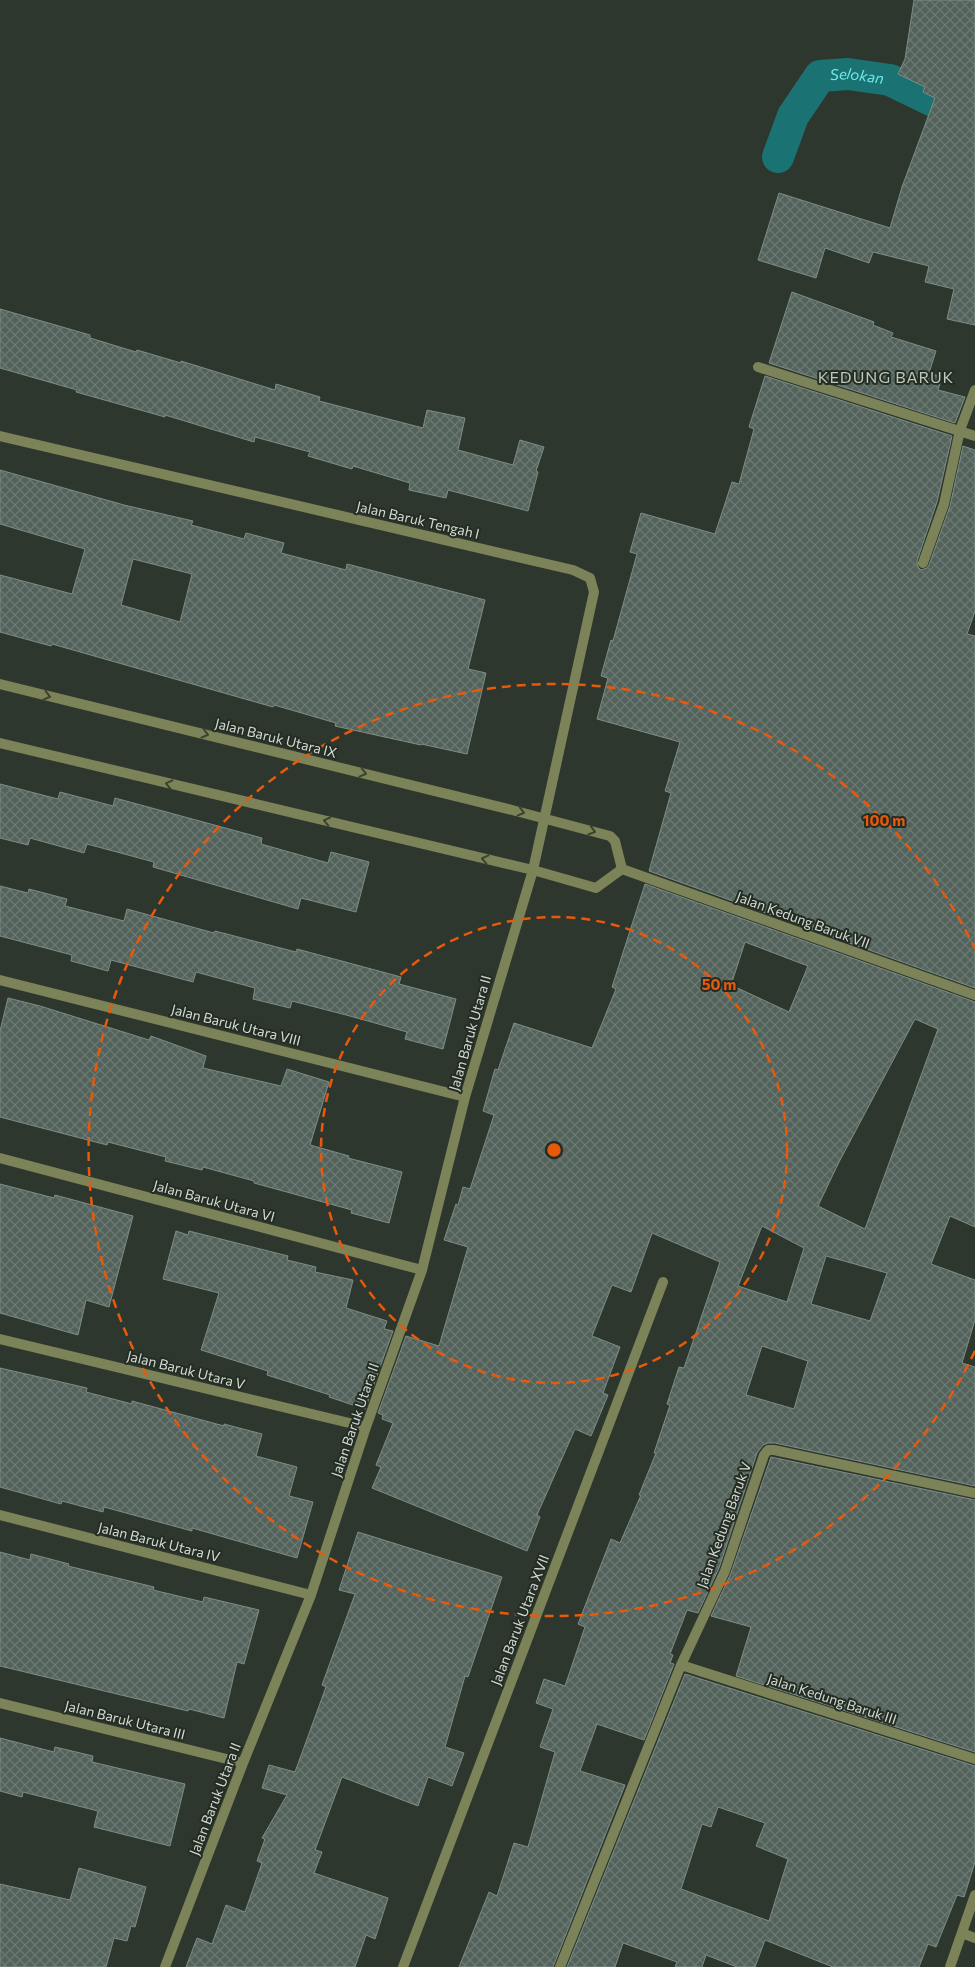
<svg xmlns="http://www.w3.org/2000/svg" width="975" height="1967" font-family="Commissioner,sans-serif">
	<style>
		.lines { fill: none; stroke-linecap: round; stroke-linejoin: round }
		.canal { stroke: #1a7272; stroke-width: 32 }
		.building { fill: url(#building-cross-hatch); stroke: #7d8d87; fill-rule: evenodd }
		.street { stroke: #7c8358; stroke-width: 10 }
		.oneway { stroke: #3a4230 }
		.ring { fill: none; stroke: #e8590c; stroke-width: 2.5; stroke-dasharray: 9 6 }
		.labels { text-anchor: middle; stroke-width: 4; stroke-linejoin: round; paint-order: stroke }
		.street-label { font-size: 14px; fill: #d3d9d2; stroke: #242d23 }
		.water-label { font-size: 15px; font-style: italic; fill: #70e8e8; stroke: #242d23 }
		.quarter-label { font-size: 16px; letter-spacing: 1px; fill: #bdc8bb; stroke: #242d23 }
		.centre { fill: #e8590c; stroke: #242d23; stroke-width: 2.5 }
		.ring-label { font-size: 15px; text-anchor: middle; font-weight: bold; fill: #e8590c; stroke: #242d23; stroke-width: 4; stroke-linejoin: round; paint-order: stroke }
	</style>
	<defs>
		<pattern id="building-cross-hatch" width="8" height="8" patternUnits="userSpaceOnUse" patternTransform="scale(1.25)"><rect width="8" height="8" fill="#53635c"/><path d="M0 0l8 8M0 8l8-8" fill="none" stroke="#6b7972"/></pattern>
	</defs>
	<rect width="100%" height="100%" fill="#2e372d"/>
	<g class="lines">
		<path class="canal" id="s1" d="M 778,157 L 793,116 L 820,76 L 848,74 L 890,80 L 975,121"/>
	</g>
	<path class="building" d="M 914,0 L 975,0 L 975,325 L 947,319 L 954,289 L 925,282 L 929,266 L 873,252 L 869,263 L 825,248 L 816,278 L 758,260 L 779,193 L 890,228 L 902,187 L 935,98 L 923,92 L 925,87 L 898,74 L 905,59 Z
		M 792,292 L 874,322 L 873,325 L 893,333 L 891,337 L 936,351 L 929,373 L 942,377 L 938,390 L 965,397 L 955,423 L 769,363 Z
		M 0,309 L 90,335 L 90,338 L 136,352 L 137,350 L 181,363 L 181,361 L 275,390 L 276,384 L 320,397 L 319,401 L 423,428 L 427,410 L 465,418 L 458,450 L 513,465 L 520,440 L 544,447 L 536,471 L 538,472 L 528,511 L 448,490 L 446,498 L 409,490 L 410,483 L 353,466 L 352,469 L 308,456 L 310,452 L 255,437 L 254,442 L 165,415 L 165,417 L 76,392 L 77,390 L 0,368 Z
		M 765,376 L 952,436 L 937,502 L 917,561 L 918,567 L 921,570 L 927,568 L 929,565 L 950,506 L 963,446 L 975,450 L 975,611 L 967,634 L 975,636 L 975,988 L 649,871 L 671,793 L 665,791 L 680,742 L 597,719 L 608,678 L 601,676 L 611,640 L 613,641 L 637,554 L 630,552 L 641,513 L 715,534 L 732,482 L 739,484 L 754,429 L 749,427 Z
		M 0,470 L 124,505 L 193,521 L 191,525 L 244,539 L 246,533 L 284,543 L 281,553 L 346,570 L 347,564 L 485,600 L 468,669 L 486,673 L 467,754 L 421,744 L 421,745 L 335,726 L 336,723 L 274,705 L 273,707 L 52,644 L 51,646 L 0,632 L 0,575 L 72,594 L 85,549 L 0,524 ZM 133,559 L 192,574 L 180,622 L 121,605 Z
		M 0,784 L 58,799 L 60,792 L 113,806 L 115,798 L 262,838 L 261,844 L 328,863 L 331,852 L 369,862 L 356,912 L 301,898 L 298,909 L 153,867 L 154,862 L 87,844 L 84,853 L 30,838 L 28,845 L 0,838 Z
		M 645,884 L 975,1002 L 975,1227 L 950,1216 L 931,1264 L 975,1280 L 975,1320 L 962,1363 L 975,1367 L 975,1486 L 775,1443 L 768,1443 L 763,1445 L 757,1453 L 719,1568 L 698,1613 L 687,1610 L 670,1654 L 673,1655 L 670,1663 L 674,1664 L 644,1740 L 597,1724 L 580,1771 L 625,1785 L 553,1967 L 459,1967 L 489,1892 L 497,1896 L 514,1843 L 528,1847 L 555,1752 L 540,1747 L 553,1709 L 536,1703 L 544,1679 L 565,1686 L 585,1627 L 578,1624 L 611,1539 L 620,1543 L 641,1495 L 639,1495 L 656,1453 L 654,1453 L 670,1405 L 667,1404 L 679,1367 L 684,1368 L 720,1262 L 652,1233 L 631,1292 L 612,1285 L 592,1336 L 620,1347 L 603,1393 L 608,1395 L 591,1436 L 575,1429 L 537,1515 L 540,1517 L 527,1551 L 372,1488 L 381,1467 L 376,1465 L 393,1423 L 382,1419 L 383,1415 L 378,1413 L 406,1336 L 439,1346 L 468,1247 L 444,1240 L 456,1204 L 458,1205 L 463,1187 L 470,1189 L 494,1115 L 483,1111 L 495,1069 L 498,1070 L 514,1023 L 592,1048 L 616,989 L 612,987 ZM 745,942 L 808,966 L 789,1012 L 731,985 ZM 915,1019 L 938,1029 L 865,1229 L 818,1206 L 839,1162 ZM 762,1226 L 804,1248 L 787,1302 L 738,1286 ZM 826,1256 L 887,1273 L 870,1321 L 811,1304 ZM 762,1346 L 808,1361 L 794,1409 L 746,1395 Z
		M 0,886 L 28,893 L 29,889 L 67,899 L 65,906 L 124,921 L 127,909 L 214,933 L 215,931 L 296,952 L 297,949 L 401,977 L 399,984 L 456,999 L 443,1049 L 405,1039 L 407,1032 L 350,1016 L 292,1001 L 290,1008 L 253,999 L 255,988 L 196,972 L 193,982 L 111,960 L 108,971 L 71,961 L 72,955 L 0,936 Z
		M 8,998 L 40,1006 L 149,1040 L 151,1036 L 206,1056 L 203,1068 L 281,1086 L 287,1069 L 329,1082 L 310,1145 L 349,1156 L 348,1158 L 402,1172 L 389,1223 L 351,1213 L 352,1210 L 254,1183 L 254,1181 L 203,1167 L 202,1170 L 165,1161 L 166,1157 L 108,1142 L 107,1145 L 0,1117 L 0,1031 Z
		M 0,1184 L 54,1198 L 55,1195 L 133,1216 L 109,1307 L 86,1300 L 78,1335 L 0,1313 Z
		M 176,1231 L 188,1235 L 189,1231 L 288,1256 L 287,1260 L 316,1267 L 315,1272 L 353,1280 L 346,1308 L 387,1321 L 384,1329 L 393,1331 L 365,1409 L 329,1397 L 330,1395 L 267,1375 L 268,1371 L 201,1350 L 219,1293 L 163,1279 Z
		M 0,1368 L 87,1388 L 86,1392 L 132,1404 L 132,1401 L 224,1426 L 224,1424 L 262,1434 L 256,1456 L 297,1467 L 289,1496 L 313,1502 L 297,1558 L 192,1528 L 192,1531 L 104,1507 L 103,1512 L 62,1501 L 61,1504 L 0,1487 Z
		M 771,1457 L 975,1500 L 975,1752 L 736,1676 L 751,1627 L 711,1616 L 731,1573 Z
		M 358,1532 L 502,1577 L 468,1677 L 465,1676 L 445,1747 L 464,1753 L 452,1786 L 428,1777 L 418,1806 L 342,1777 L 315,1850 L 322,1852 L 314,1873 L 388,1898 L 375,1939 L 366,1935 L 355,1967 L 186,1967 L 197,1938 L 212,1944 L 226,1905 L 245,1912 L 262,1863 L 257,1861 L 265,1839 L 262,1838 L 287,1795 L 262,1788 L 269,1765 L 295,1772 L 326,1687 L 322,1685 L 355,1594 L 339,1590 Z
		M 0,1552 L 30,1560 L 31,1554 L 69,1564 L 68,1566 L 154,1587 L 153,1590 L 203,1602 L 204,1597 L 259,1610 L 244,1664 L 237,1662 L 224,1718 L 189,1709 L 188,1711 L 0,1666 Z
		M 685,1674 L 975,1766 L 975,1862 L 964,1897 L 957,1895 L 936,1947 L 928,1944 L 919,1967 L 833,1967 L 765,1940 L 755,1967 L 737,1967 L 706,1955 L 702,1967 L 675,1967 L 677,1962 L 623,1943 L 615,1967 L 567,1967 ZM 718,1807 L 765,1823 L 756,1846 L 788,1859 L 769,1921 L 681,1889 L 702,1824 L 711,1827 Z
		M 0,1738 L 54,1752 L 55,1747 L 93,1756 L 92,1762 L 185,1784 L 170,1846 L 94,1827 L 98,1811 L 23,1792 L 22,1797 L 0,1791 Z
		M 79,1868 L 146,1887 L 135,1927 L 131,1926 L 127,1941 L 114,1938 L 106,1967 L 0,1967 L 0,1884 L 70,1900 Z"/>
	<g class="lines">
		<path class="street" d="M 758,367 L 975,436
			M 0,436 L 573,570 L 590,578 L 594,592 L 533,870 L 465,1097 L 422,1270 L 366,1427 L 311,1595 L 243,1763 L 165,1967
			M 923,563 L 944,504 L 960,430 L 975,390
			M 0,684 L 512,810 L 610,836 L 615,841 L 622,869
			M 0,743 L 533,870 L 596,888 L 622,869
			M 622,869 L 975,995
			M 0,980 L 465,1097
			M 0,1158 L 422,1270
			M 0,1339 L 366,1427
			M 0,1515 L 311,1595
			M 681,1665 L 975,1759
			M 0,1703 L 243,1763
			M 962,1933 L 975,1938
			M 403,1967 L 663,1282
			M 560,1967 L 681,1665 L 725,1571 L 764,1455 L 768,1450 L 774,1450 L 975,1493
			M 950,1967 L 975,1895"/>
	</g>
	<defs><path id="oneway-chevron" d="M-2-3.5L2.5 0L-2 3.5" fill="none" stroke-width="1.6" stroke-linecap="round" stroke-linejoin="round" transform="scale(1.25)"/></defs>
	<g class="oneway">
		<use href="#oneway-chevron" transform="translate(47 696) rotate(14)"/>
		<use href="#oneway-chevron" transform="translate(205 734) rotate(14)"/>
		<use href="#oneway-chevron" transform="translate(363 773) rotate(14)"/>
		<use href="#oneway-chevron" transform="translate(169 784) rotate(-167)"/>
		<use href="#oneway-chevron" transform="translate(521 812) rotate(14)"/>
		<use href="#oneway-chevron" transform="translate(327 821) rotate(-167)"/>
		<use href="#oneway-chevron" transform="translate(592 831) rotate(16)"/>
		<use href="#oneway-chevron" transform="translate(485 859) rotate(-167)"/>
	</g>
	<g class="ring">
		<circle cx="554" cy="1150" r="233"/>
		<path d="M975 1351A466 466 0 1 1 975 949"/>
	</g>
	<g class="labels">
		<g class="street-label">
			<text transform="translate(418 520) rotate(13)" y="5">Jalan Baruk Tengah I</text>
			<text transform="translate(276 738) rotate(14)" y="5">Jalan Baruk Utara IX</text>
			<text transform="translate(803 920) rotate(20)" y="5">Jalan Kedung Baruk VII</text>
			<text transform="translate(236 1025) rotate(14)" y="5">Jalan Baruk Utara VIII</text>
			<text transform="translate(470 1033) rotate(-74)" y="5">Jalan Baruk Utara II</text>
			<text transform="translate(214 1201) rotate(15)" y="5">Jalan Baruk Utara VI</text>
			<text transform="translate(186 1370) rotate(14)" y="5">Jalan Baruk Utara V</text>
			<text transform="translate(355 1420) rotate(-71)" y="5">Jalan Baruk Utara II</text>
			<text transform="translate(724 1525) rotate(-70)" y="5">Jalan Kedung Baruk V</text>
			<text transform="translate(159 1542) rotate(14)" y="5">Jalan Baruk Utara IV</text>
			<text transform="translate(520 1620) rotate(-69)" y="5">Jalan Baruk Utara XVII</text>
			<text transform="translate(832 1699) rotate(18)" y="5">Jalan Kedung Baruk III</text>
			<text transform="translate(125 1720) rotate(14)" y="5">Jalan Baruk Utara III</text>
			<text transform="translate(215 1799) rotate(-69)" y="5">Jalan Baruk Utara II</text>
		</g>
		<g class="water-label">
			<text dy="5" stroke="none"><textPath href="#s1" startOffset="129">Selokan</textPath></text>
		</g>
		<g class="quarter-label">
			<text x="886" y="383">KEDUNG BARUK</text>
		</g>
	</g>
	<circle cx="554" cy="1150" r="8" class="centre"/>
	<g class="ring-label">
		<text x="884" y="826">100 m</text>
		<text x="719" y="990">50 m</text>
	</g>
</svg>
